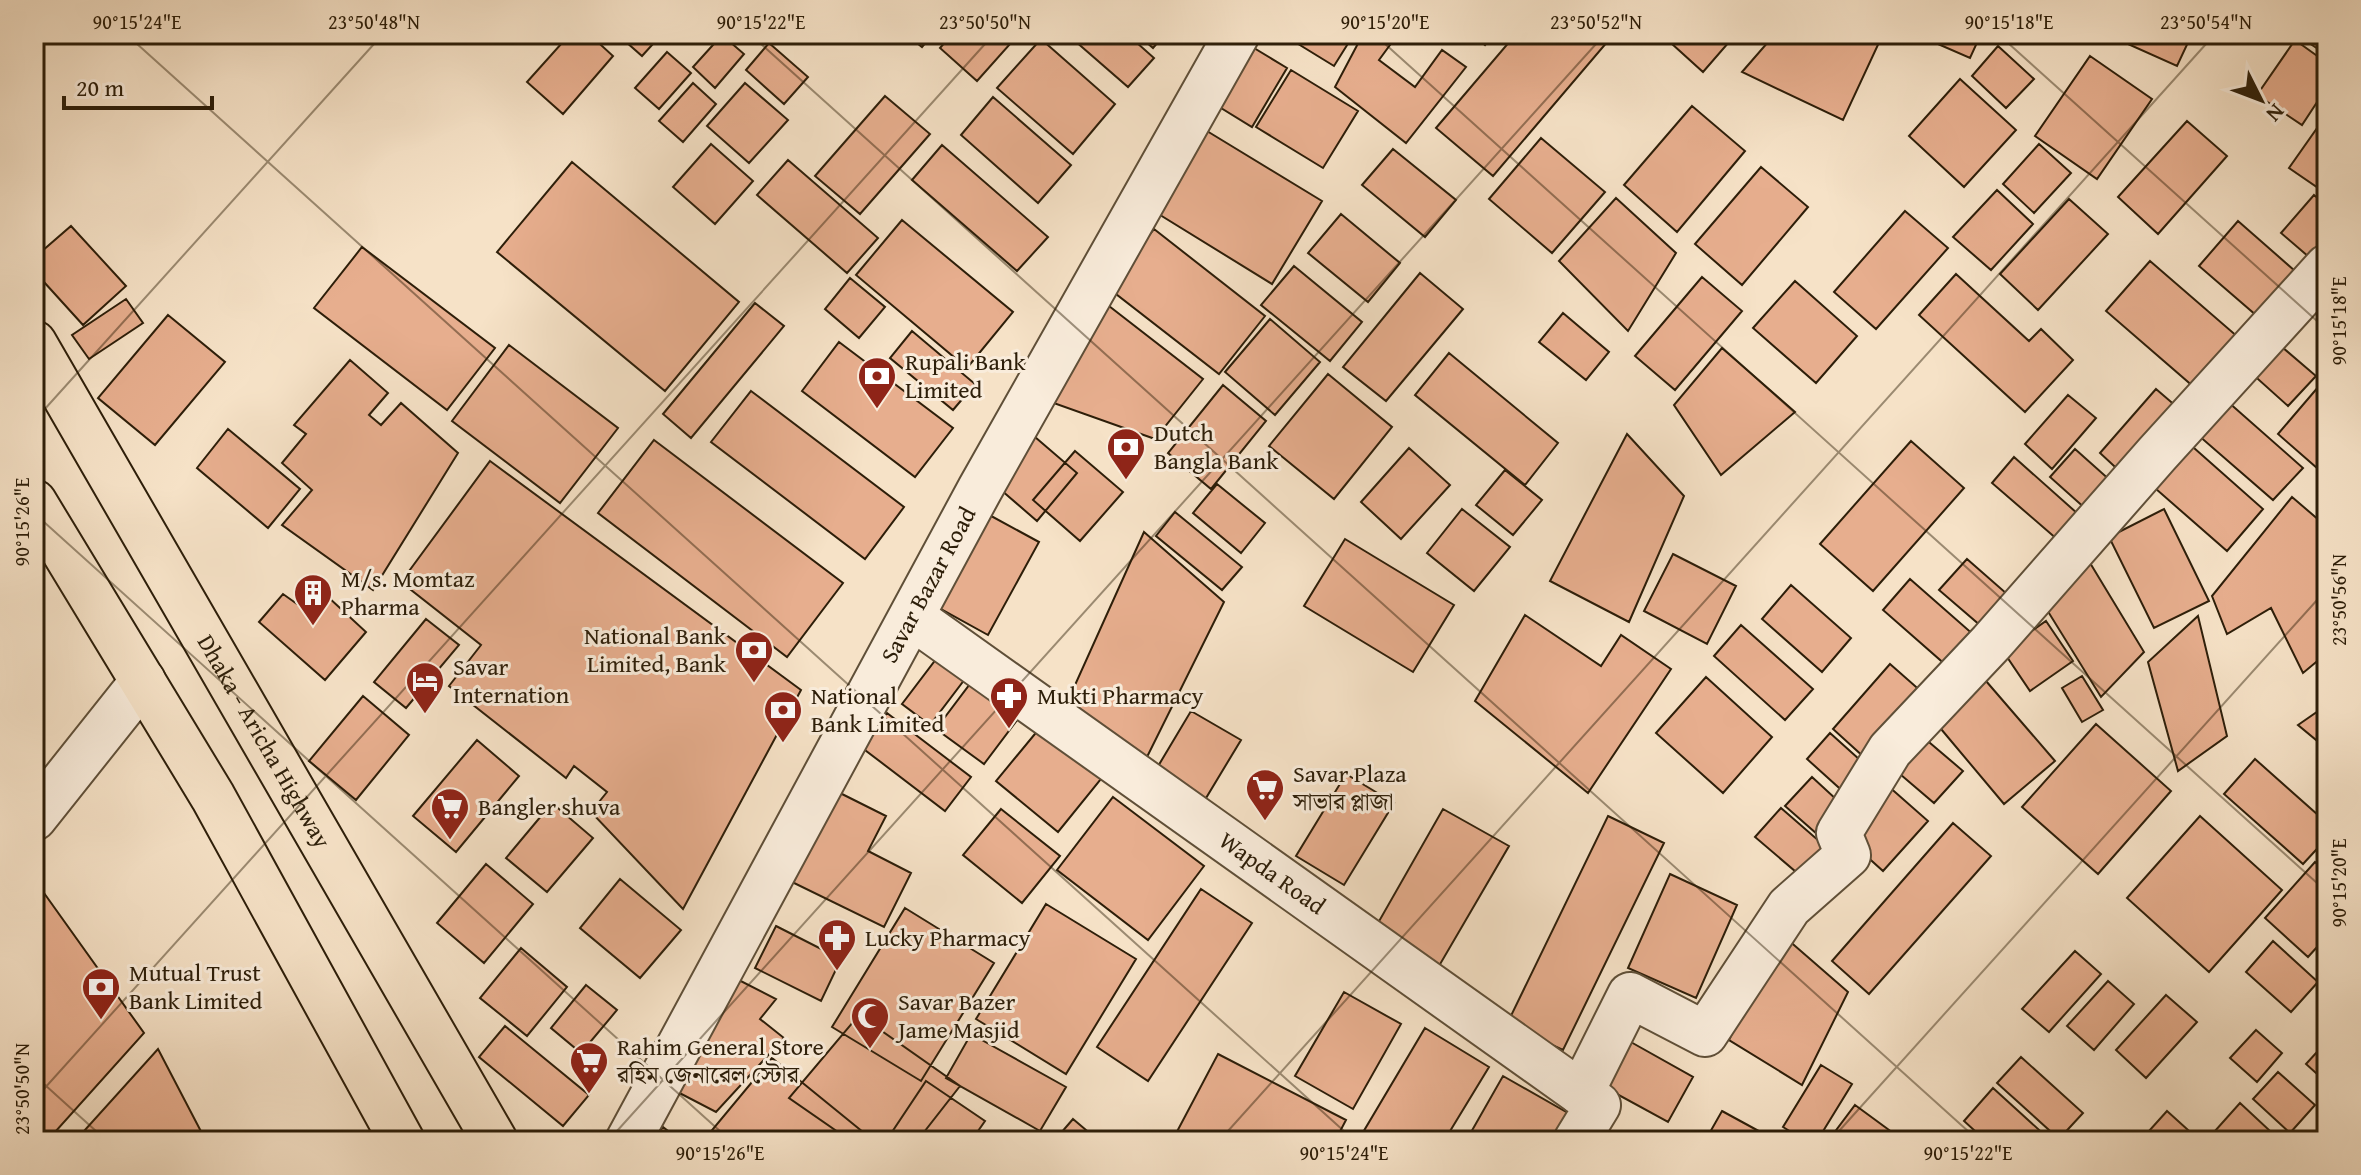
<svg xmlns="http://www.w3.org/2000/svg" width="2361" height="1175" font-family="'Gentium Book Plus','Noto Serif Bengali',serif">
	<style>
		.building { fill: #e7ae8e; stroke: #2d1e09; stroke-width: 2 }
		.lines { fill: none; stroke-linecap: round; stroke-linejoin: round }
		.street-casing { stroke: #5f4f38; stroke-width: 48 }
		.highway-casing { stroke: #2d1e09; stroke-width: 48 }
		.street { stroke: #f9ecdb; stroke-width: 44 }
		.highway { stroke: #f6e2c7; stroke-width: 44 }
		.ticks { fill: none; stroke: #2d1e09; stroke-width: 2; stroke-opacity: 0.45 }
		.labels { text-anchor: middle; stroke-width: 6; stroke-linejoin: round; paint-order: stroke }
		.poi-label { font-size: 24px; fill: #2d1e09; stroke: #f9ecdb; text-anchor: start }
		.street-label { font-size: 24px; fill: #2d1e09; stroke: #f9ecdb }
		.neatline { fill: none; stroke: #2d1e09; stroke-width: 3 }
		.ticks-label { font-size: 20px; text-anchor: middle; fill: #2d1e09 }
	</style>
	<rect width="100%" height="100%" fill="#f6e2c7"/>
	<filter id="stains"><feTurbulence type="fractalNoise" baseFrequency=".0025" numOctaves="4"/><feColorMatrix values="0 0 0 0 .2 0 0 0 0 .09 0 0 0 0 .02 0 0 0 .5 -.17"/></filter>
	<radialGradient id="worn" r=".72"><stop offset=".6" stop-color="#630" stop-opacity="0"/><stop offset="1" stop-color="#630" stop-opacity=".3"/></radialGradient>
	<path class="building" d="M 570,34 L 589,34 L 613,56 L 563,114 L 527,82 Z
		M 617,34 L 662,34 L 642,56 Z
		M 906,34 L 933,34 L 922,47 Z
		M 952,34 L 1019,34 L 977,81 L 940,48 Z
		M 1067,34 L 1127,34 L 1154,58 L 1128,87 Z
		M 1137,34 L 1165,34 L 1153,48 Z
		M 1282,34 L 1354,34 L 1334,66 Z
		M 1363,34 L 1398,34 L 1379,60 L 1415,87 L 1442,50 L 1466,67 L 1406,143 L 1335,87 Z
		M 1472,34 L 1494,34 L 1485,45 Z
		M 1516,34 L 1614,34 L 1493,176 L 1436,128 Z
		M 1661,34 L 1736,34 L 1703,72 Z
		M 1775,34 L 1883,34 L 1843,120 L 1742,72 Z
		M 1915,34 L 1981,34 L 1970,58 Z
		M 2122,34 L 2192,34 L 2177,66 L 2119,40 Z
		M 2302,34 L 2327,34 L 2327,55 L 2300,37 Z
		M 722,35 L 744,54 L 715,88 L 693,67 Z
		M 1041,39 L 1115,104 L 1073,154 L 997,88 Z
		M 2295,40 L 2327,63 L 2327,87 L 2302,125 L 2257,95 Z
		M 1244,42 L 1287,68 L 1252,127 L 1208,100 Z
		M 769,43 L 808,77 L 784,104 L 746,70 Z
		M 1998,46 L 2034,79 L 2006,108 L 1972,76 Z
		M 667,52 L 691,73 L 659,109 L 635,88 Z
		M 2090,56 L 2152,99 L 2097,179 L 2035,136 Z
		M 1291,70 L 1358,111 L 1323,168 L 1256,127 Z
		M 1960,79 L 2016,130 L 1964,187 L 1909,136 Z
		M 693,83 L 716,104 L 683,142 L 659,121 Z
		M 745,83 L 788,120 L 749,163 L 707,126 Z
		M 885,96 L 930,134 L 860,214 L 815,176 Z
		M 993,97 L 1071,165 L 1038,203 L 961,135 Z
		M 1692,106 L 1745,151 L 1677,232 L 1624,185 Z
		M 2327,114 L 2327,194 L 2289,168 Z
		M 2187,121 L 2227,156 L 2158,234 L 2118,197 Z
		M 1202,128 L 1322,201 L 1272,284 L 1152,210 Z
		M 1541,138 L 1605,192 L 1552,253 L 1489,199 Z
		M 711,144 L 753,181 L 715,224 L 673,187 Z
		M 2039,144 L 2071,173 L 2034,213 L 2003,184 Z
		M 942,145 L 1048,237 L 1017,271 L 912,180 Z
		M 1393,149 L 1456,200 L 1425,237 L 1362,185 Z
		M 788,160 L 878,238 L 847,273 L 757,195 Z
		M 572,162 L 739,302 L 665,391 L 497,252 Z
		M 1761,167 L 1808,207 L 1742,285 L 1695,244 Z
		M 1997,190 L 2033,224 L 1991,270 L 1953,237 Z
		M 2314,195 L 2327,206 L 2327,250 L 2316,263 L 2281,233 Z
		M 1616,198 L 1676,253 L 1628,331 L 1559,261 Z
		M 2069,199 L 2108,234 L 2038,310 L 2000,274 Z
		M 1905,211 L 1948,248 L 1876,329 L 1834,292 Z
		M 1341,214 L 1400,263 L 1368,302 L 1308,253 Z
		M 902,220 L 1013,312 L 967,368 L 856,275 Z
		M 2238,221 L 2303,278 L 2264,322 L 2199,266 Z
		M 71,226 L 126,286 L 83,325 L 34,271 L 34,258 Z
		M 1154,229 L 1265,316 L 1219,374 L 1107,287 Z
		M 362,247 L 495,348 L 447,410 L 314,308 Z
		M 2150,261 L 2246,344 L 2202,394 L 2106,311 Z
		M 1294,266 L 1362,322 L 1330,361 L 1261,305 Z
		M 1420,273 L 1463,309 L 1386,401 L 1343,367 Z
		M 1956,274 L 2029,341 L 2041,329 L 2073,360 L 2025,412 L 1919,315 Z
		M 1702,277 L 1742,311 L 1675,390 L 1635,356 Z
		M 850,278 L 885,307 L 859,338 L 825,309 Z
		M 1795,281 L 1857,336 L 1816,383 L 1753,328 Z
		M 126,299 L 143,323 L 89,359 L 72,335 Z
		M 755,303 L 784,326 L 691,438 L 663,414 Z
		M 1109,306 L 1203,379 L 1155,439 L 1048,401 Z
		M 1563,313 L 1609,352 L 1586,380 L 1539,342 Z
		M 168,315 L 225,362 L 155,445 L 98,398 Z
		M 1270,319 L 1320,362 L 1275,415 L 1225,372 Z
		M 912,331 L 975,384 L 953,410 L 890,358 Z
		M 2275,341 L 2316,376 L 2288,406 L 2249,371 Z
		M 839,342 L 953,428 L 915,477 L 802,391 Z
		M 509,345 L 618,428 L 560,503 L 452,421 Z
		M 1722,348 L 1795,412 L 1721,475 L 1674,405 Z
		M 1449,353 L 1558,443 L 1525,485 L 1415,395 Z
		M 350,360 L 388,393 L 369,415 L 381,425 L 401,403 L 458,453 L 373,590 L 282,525 L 312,490 L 282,463 L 306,434 L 294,425 Z
		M 1328,374 L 1392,427 L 1334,499 L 1269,446 Z
		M 2325,379 L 2327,381 L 2327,456 L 2317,468 L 2278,434 Z
		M 1223,385 L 1266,421 L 1211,489 L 1168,453 Z
		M 2156,389 L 2184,413 L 2127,478 L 2100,453 Z
		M 751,391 L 904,507 L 865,559 L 711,442 Z
		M 2068,395 L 2096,418 L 2052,469 L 2025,444 Z
		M 2227,401 L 2303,468 L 2273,500 L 2198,435 Z
		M 228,429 L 300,489 L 268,528 L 197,468 Z
		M 1627,434 L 1684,496 L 1629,622 L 1550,581 Z
		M 1035,437 L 1077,473 L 1037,521 L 994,484 Z
		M 654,440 L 843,583 L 787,657 L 598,513 Z
		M 2185,440 L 2263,509 L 2227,551 L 2148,482 Z
		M 1911,441 L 1964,488 L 1873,591 L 1820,544 Z
		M 1409,448 L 1450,485 L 1401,539 L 1361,502 Z
		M 2075,449 L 2121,490 L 2096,518 L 2050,477 Z
		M 1075,451 L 1123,492 L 1080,541 L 1033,500 Z
		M 2014,457 L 2087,522 L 2065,546 L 1992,483 Z
		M 490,461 L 801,690 L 683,909 L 591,812 L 607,792 L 574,766 L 566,778 L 449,686 L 481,645 L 401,582 Z
		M 1505,470 L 1542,500 L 1513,535 L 1476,505 Z
		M 1217,484 L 1265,523 L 1241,553 L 1193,513 Z
		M 2292,497 L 2327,527 L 2327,653 L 2303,673 L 2271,608 L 2227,634 L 2212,596 Z
		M 1462,509 L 1510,547 L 1474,591 L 1427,553 Z
		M 2164,509 L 2209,601 L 2154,628 L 2109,537 Z
		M 982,511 L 1039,542 L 988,635 L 932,604 Z
		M 1175,512 L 1242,567 L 1222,590 L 1156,536 Z
		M 1144,532 L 1224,602 L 1144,763 L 1061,716 Z
		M 1345,539 L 1454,605 L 1413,672 L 1304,606 Z
		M 2084,553 L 2144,652 L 2101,697 L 2039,597 Z
		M 1673,554 L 1736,586 L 1707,644 L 1644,611 Z
		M 1967,559 L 2015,601 L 1988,632 L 1939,590 Z
		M 1910,579 L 1975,636 L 1947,666 L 1883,610 Z
		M 314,584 L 366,632 L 325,680 L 259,622 L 283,594 L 297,604 Z
		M 1791,585 L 1851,638 L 1822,672 L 1762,619 Z
		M 1525,615 L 1601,666 L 1621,635 L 1671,669 L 1588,793 L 1475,701 Z
		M 2198,616 L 2227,736 L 2178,771 L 2148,662 Z
		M 426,619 L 459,645 L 406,708 L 374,682 Z
		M 2046,621 L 2073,661 L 2030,691 L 2003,651 Z
		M 1741,625 L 1813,689 L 1785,720 L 1714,656 Z
		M 940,654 L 968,675 L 930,725 L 902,704 Z
		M 1890,664 L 1923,693 L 1865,758 L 1833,729 Z
		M 976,676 L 1024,711 L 984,764 L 936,729 Z
		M 2082,676 L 2103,710 L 2082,722 L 2062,688 Z
		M 1706,677 L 1772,737 L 1723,793 L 1656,733 Z
		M 1986,681 L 2055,761 L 2004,804 L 1936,723 Z
		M 363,696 L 409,735 L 356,800 L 309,761 Z
		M 2327,705 L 2327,749 L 2298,725 Z
		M 1191,711 L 1241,740 L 1203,803 L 1154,773 Z
		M 887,713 L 971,777 L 945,811 L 861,747 Z
		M 2096,724 L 2171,791 L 2098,874 L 2022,807 Z
		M 1039,729 L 1101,779 L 1058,832 L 996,781 Z
		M 1830,733 L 1870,769 L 1847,795 L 1807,759 Z
		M 1923,737 L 1963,771 L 1934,803 L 1894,769 Z
		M 477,740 L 519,776 L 456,852 L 413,816 Z
		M 2255,759 L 2327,823 L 2327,838 L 2303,864 L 2224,794 Z
		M 1346,774 L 1394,803 L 1344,885 L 1296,856 Z
		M 1812,777 L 1850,812 L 1825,841 L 1785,806 Z
		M 1887,785 L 1928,821 L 1883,871 L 1843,835 Z
		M 838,792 L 886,816 L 868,851 L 911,873 L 884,927 L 792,882 Z
		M 1113,797 L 1204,866 L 1148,940 L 1057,870 Z
		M 552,803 L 593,838 L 547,892 L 506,858 Z
		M 1781,808 L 1834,854 L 1809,883 L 1755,837 Z
		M 1001,809 L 1060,856 L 1022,903 L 963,855 Z
		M 1443,809 L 1509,846 L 1439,966 L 1374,930 Z
		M 1608,816 L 1664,843 L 1563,1050 L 1507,1024 Z
		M 2200,816 L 2282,890 L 2209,972 L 2127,898 Z
		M 1953,823 L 1991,856 L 1869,994 L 1832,961 Z
		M 2315,862 L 2327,873 L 2327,936 L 2308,957 L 2265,918 Z
		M 486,864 L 533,904 L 484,963 L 437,923 Z
		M 1670,874 L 1737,905 L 1696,998 L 1628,968 Z
		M 34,879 L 144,1033 L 47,1141 L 34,1141 Z
		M 620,879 L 681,930 L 640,978 L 580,928 Z
		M 1201,889 L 1252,923 L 1148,1081 L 1097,1047 Z
		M 1046,904 L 1136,959 L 1066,1074 L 976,1019 Z
		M 905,908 L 994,963 L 921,1081 L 832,1027 Z
		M 776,926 L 841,959 L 821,1001 L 755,968 Z
		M 1779,932 L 1848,992 L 1802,1085 L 1729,1040 Z
		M 2273,941 L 2318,982 L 2291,1012 L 2246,972 Z
		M 521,948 L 567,987 L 527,1036 L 480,998 Z
		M 2075,951 L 2101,974 L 2049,1032 L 2022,1009 Z
		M 725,973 L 776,999 L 760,1019 L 784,1038 L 716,1112 L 666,1086 Z
		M 2108,981 L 2134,1004 L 2094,1050 L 2067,1026 Z
		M 586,985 L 617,1010 L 581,1053 L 551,1028 Z
		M 1344,992 L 1401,1024 L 1353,1109 L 1295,1076 Z
		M 2166,995 L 2197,1022 L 2146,1078 L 2116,1050 Z
		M 859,1015 L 960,1086 L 917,1141 L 851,1141 L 789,1098 Z
		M 505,1026 L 589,1095 L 563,1126 L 479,1057 Z
		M 1425,1028 L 1489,1067 L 1444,1141 L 1373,1141 L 1362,1134 Z
		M 2256,1030 L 2282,1053 L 2257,1082 L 2230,1058 Z
		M 971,1034 L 1066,1087 L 1040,1131 L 946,1078 Z
		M 1629,1041 L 1693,1077 L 1668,1122 L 1604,1087 Z
		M 2327,1041 L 2327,1083 L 2306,1064 Z
		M 158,1049 L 206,1141 L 75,1141 Z
		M 1218,1054 L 1346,1120 L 1335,1141 L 1172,1141 Z
		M 2021,1057 L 2083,1113 L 2059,1139 L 1997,1083 Z
		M 772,1058 L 874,1141 L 703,1141 Z
		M 1821,1065 L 1852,1084 L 1817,1141 L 1806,1141 L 1783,1127 Z
		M 2278,1072 L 2315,1105 L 2290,1133 L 2253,1099 Z
		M 1503,1076 L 1575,1117 L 1561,1141 L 1466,1141 Z
		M 926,1081 L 985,1121 L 971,1141 L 886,1141 Z
		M 1993,1088 L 2049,1139 L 2048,1141 L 1986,1141 L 1964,1121 Z
		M 2240,1103 L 2269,1130 L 2259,1141 L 2206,1141 Z
		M 1855,1105 L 1904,1141 L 1828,1141 Z
		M 1722,1111 L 1777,1141 L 1705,1141 Z
		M 2167,1111 L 2198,1139 L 2196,1141 L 2140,1141 Z
		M 1073,1119 L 1099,1141 L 1054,1141 Z
		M 663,1127 L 681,1141 L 652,1141 Z"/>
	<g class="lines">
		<defs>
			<g id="street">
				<path id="s1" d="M 912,617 L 1598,1105 L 1576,1141"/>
				<path d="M 34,818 L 143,681"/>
				<path d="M 1581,1093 L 1630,995 L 1705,1034 L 1789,907 L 1848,855 L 1839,833 L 1890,750 L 1991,643 L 2157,454 L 2327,267"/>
				<path id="s2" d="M 628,1141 L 980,489 L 1237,34"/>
			</g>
			<g id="highway">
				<path id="s3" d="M 34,343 L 495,1141"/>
				<path d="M 34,502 L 213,797 L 402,1141"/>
			</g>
		</defs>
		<use href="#street" class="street-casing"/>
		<use href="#highway" class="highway-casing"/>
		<use href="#street" class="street"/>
		<use href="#highway" class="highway"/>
	</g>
	<path class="ticks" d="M 126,34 L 1355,1141M 750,34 L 1979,1141M 1374,34 L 2327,892M 1998,34 L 2327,330M 34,421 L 383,34M 34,513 L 731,1141M 34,1075 L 107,1141M 34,1100 L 994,34M 608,1141 L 1605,34M 1219,1141 L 2215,34M 1830,1141 L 2327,589"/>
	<defs>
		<symbol id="bank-pin" viewBox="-11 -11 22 30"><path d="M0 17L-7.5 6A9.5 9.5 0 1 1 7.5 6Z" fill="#8f2418" stroke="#f9ecdb"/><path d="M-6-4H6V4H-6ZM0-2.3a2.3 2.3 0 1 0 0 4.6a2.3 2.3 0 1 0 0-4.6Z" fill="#fff"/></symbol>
		<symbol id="building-pin" viewBox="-11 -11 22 30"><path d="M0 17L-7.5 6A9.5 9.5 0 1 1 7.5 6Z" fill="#8f2418" stroke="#f9ecdb"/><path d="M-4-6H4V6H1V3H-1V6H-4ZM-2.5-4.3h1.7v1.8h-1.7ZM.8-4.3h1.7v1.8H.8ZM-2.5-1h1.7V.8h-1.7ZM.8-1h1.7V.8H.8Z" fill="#fff"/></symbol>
		<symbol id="hotel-pin" viewBox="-11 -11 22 30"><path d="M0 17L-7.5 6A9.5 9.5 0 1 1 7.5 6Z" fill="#8f2418" stroke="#f9ecdb"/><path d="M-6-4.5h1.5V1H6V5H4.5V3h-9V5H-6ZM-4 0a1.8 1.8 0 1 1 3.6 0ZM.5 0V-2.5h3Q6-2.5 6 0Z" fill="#fff"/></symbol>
		<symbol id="pharmacy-pin" viewBox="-11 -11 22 30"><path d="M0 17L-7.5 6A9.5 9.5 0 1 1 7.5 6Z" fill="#8f2418" stroke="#f9ecdb"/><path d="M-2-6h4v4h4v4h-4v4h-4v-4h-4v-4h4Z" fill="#fff"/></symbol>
		<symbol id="supermarket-pin" viewBox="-11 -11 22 30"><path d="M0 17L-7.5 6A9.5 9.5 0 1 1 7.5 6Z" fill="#8f2418" stroke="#f9ecdb"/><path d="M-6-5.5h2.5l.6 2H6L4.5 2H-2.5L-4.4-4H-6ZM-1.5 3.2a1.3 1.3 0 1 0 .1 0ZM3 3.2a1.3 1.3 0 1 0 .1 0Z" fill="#fff"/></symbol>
		<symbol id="mosque-pin" viewBox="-11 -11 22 30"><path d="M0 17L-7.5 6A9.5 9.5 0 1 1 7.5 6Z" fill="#8f2418" stroke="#f9ecdb"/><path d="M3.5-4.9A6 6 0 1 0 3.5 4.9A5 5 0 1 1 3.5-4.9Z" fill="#fff"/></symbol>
	</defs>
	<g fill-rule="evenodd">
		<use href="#bank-pin" x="855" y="354" width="44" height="60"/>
		<use href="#bank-pin" x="1104" y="425" width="44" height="60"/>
		<use href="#building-pin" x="291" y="571" width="44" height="60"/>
		<use href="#bank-pin" x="732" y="628" width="44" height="60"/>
		<use href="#hotel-pin" x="403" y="659" width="44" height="60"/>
		<use href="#pharmacy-pin" x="987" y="674" width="44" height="60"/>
		<use href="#bank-pin" x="761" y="688" width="44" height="60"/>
		<use href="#supermarket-pin" x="1243" y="766" width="44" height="60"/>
		<use href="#supermarket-pin" x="428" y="785" width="44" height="60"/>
		<use href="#pharmacy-pin" x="815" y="916" width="44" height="60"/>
		<use href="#bank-pin" x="79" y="965" width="44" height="60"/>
		<use href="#mosque-pin" x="848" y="994" width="44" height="60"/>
		<use href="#supermarket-pin" x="567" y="1039" width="44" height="60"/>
	</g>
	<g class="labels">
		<g class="poi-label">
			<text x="905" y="370">Rupali Bank<tspan x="905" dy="28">Limited</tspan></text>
			<text x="1154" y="441">Dutch<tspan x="1154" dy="28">Bangla Bank</tspan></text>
			<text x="341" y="587">M/s. Momtaz<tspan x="341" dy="28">Pharma</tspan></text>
			<text x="726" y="644" text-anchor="end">National Bank<tspan x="726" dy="28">Limited, Bank</tspan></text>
			<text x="453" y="675">Savar<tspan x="453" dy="28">Internation</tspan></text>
			<text x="811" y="704">National<tspan x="811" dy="28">Bank Limited</tspan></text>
			<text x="1037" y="704">Mukti Pharmacy</text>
			<text x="1293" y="782">Savar Plaza<tspan x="1293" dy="28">সাভার প্লাজা</tspan></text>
			<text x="478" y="815">Bangler shuva</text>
			<text x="865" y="946">Lucky Pharmacy</text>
			<text x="129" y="981">Mutual Trust<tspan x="129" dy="28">Bank Limited</tspan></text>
			<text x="898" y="1010">Savar Bazer<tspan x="898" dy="28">Jame Masjid</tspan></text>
			<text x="617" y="1055">Rahim General Store<tspan x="617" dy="28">রহিম জেনারেল স্টোর</tspan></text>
		</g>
		<g class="street-label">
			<text dy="8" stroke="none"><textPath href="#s2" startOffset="632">Savar Bazar Road</textPath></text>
			<text dy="8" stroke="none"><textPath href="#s3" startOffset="460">Dhaka - Aricha Highway</textPath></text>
			<text dy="8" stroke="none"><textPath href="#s1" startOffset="442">Wapda Road</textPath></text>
		</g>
	</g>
	<rect width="2361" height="1175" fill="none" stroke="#f6e2c7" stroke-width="88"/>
	<g transform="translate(2261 100) rotate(132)" stroke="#f9ecdb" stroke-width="6" paint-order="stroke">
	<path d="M0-6L14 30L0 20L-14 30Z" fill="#2d1e09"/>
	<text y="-12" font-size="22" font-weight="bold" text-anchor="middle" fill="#2d1e09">N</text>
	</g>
	<path d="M64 96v12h148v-12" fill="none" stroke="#2d1e09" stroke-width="4"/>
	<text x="76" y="96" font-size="24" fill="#2d1e09" stroke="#f9ecdb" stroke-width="6" paint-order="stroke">20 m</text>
	<rect x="44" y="44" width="2273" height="1087" class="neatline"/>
	<g class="ticks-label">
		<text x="137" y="29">90°15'24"E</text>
		<text x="374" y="29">23°50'48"N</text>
		<text x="761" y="29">90°15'22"E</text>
		<text x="985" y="29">23°50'50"N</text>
		<text x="1385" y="29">90°15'20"E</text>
		<text x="1596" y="29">23°50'52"N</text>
		<text x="2009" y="29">90°15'18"E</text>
		<text x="2206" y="29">23°50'54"N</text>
		<text transform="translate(2339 321) rotate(-90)" y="7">90°15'18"E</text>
		<text transform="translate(22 522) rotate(-90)" y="7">90°15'26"E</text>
		<text transform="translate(2339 600) rotate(-90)" y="7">23°50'56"N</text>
		<text transform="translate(2339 883) rotate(-90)" y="7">90°15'20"E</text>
		<text transform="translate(22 1089) rotate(-90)" y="7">23°50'50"N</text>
		<text x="720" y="1160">90°15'26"E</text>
		<text x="1344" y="1160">90°15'24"E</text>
		<text x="1968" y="1160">90°15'22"E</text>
	</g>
	<rect width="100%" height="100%" filter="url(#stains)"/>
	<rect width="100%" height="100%" fill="url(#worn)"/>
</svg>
